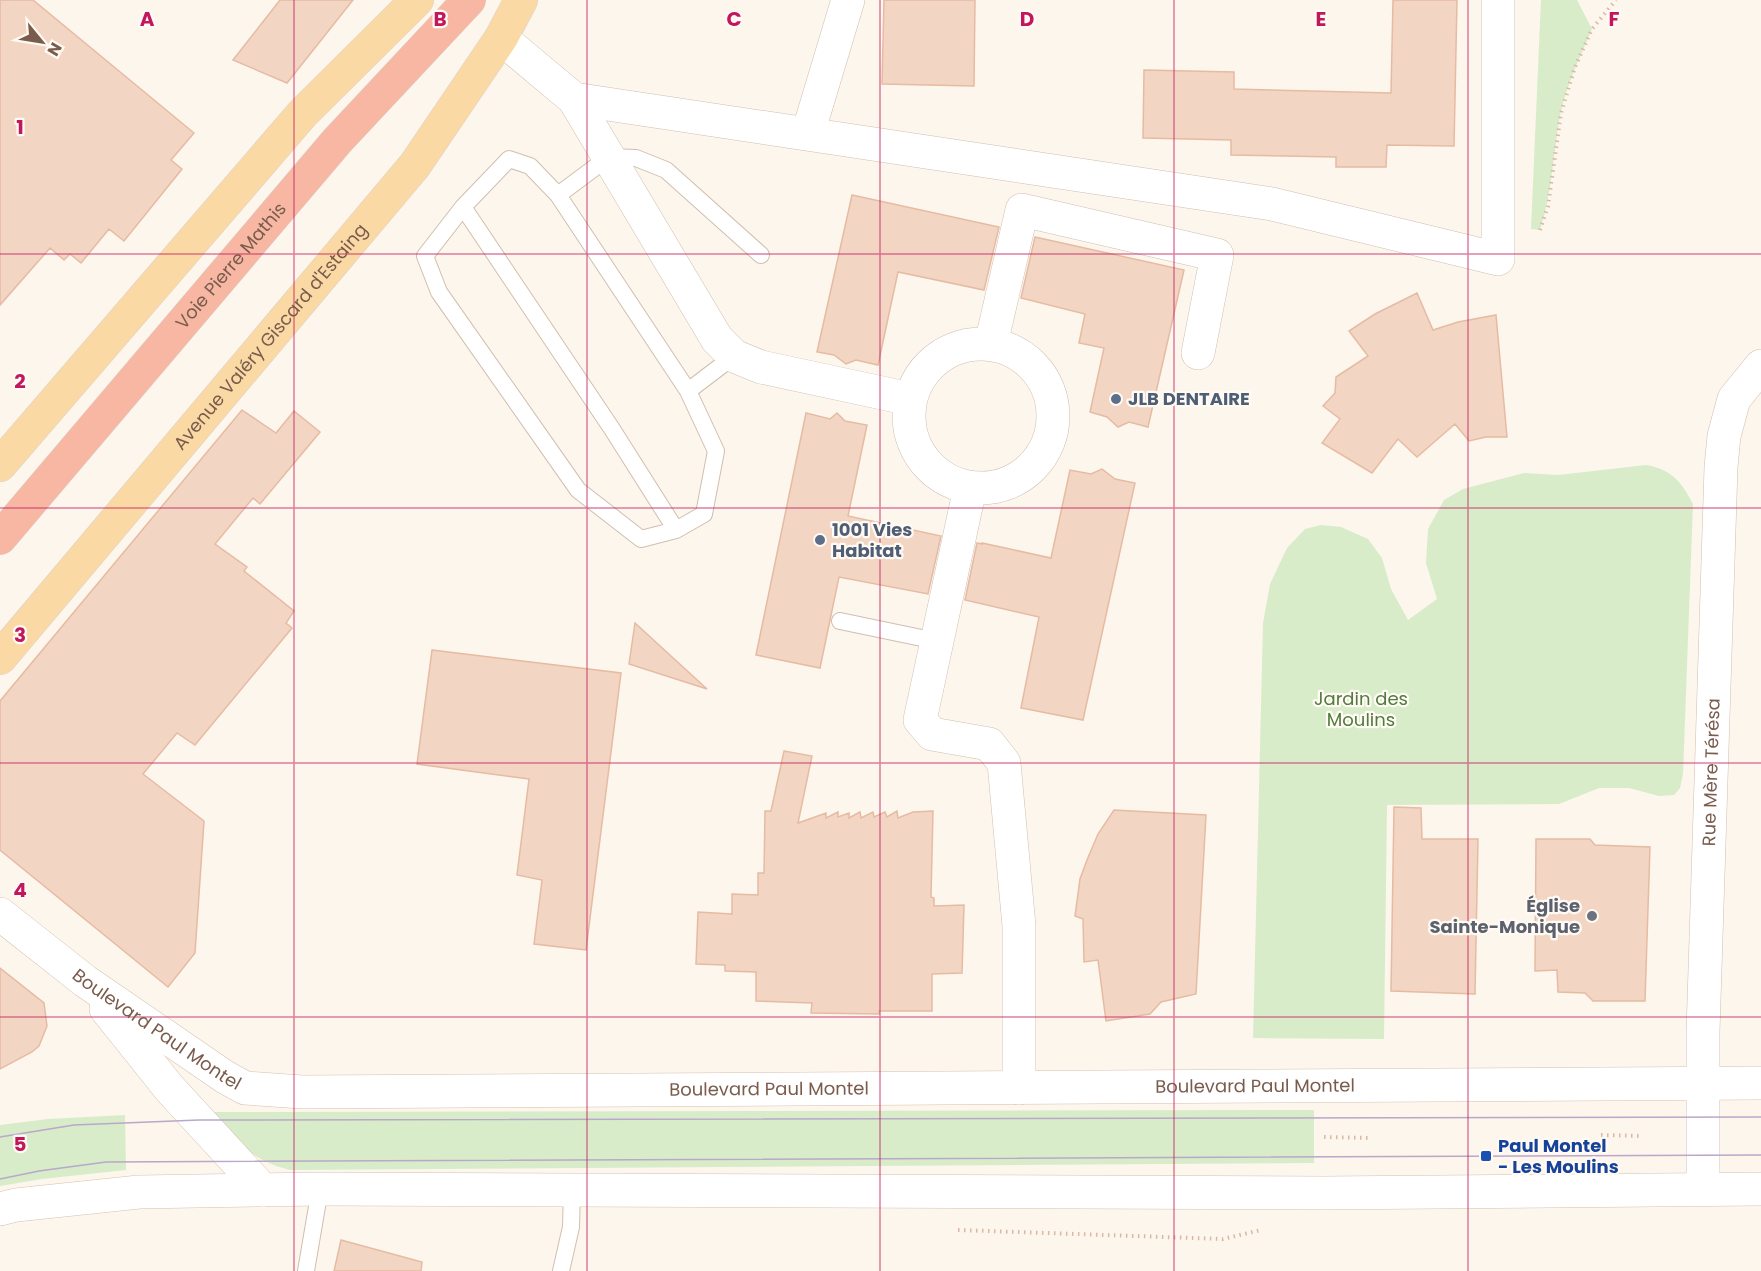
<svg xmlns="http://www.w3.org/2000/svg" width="1761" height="1271" font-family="Poppins,sans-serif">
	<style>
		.green { fill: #d8ecc9 }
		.building { fill: #f3d5c3; stroke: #e6bba3; stroke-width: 1.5 }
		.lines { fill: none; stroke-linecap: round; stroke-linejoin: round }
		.lane-casing { stroke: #d1beb0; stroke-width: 18 }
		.street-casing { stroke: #d1beb0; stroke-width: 34 }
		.secondary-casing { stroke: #d6c0b0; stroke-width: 34 }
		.primary-casing { stroke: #dad1cd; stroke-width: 34 }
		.highway-casing { stroke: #dad1cd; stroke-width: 34 }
		.path { stroke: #d9b8a5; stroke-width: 4; stroke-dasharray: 1.5 4.5; stroke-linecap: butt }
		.lane { stroke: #fff; stroke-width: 16 }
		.street { stroke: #fff; stroke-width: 33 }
		.secondary { stroke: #fff; stroke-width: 33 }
		.primary { stroke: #fbd9a5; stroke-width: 33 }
		.highway { stroke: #f7b7a3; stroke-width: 33 }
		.tram { stroke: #b9a8c9; stroke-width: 1.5 }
		.grid { fill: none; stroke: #c2185b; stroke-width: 1.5; stroke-opacity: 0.55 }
		.service-dot { fill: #5c6f8a; stroke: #fffaf3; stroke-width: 2 }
		.worship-dot { fill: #6b7280; stroke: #fffaf3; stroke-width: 2 }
		.transit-dot { fill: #1a4fb4; stroke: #fffaf3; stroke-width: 2 }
		.labels { text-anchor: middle; stroke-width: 4.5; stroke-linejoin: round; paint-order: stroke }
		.street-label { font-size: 18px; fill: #7a5c4d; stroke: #fffaf3 }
		.service-label { font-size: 18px; font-weight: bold; fill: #4e5e75; stroke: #fffaf3; text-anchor: start }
		.park-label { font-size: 18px; fill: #537a41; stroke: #fffaf3 }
		.worship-label { font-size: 18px; font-weight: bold; fill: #5b616d; stroke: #fffaf3; text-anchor: end }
		.transit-label { font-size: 18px; font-weight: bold; fill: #164399; stroke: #fffaf3; text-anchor: start }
		.grid-label { font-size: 20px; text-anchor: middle; font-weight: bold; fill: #c2185b; stroke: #fffaf3; stroke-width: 4.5; stroke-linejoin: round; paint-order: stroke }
	</style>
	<rect width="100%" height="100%" fill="#fdf6ec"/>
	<path class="green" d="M 1541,0 L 1577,0 L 1592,29 C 1580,57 1566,86 1560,116 C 1553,154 1552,193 1540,230 L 1531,229 Z
		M 1646,465 C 1671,469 1682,482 1693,504 L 1683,774 L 1680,788 L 1674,795 L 1659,796 L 1629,788 L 1599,788 L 1559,804 L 1387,805 L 1384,1039 L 1253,1038 L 1263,623 L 1270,584 L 1287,548 L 1305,529 L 1321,525 L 1341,527 L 1368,539 L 1382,558 L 1391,589 L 1408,620 L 1437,599 L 1426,563 L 1428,529 L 1444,500 L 1463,489 L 1524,473 L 1558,475 Z
		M 1314,1110 L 1314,1163 L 290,1170 C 251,1161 235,1139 208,1112 Z
		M 125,1115 L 126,1170 L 42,1179 L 0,1186 L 0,1125 L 48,1119 Z"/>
	<path class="building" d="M 0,0 L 33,0 L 194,133 L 171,160 L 182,169 L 124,241 L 109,229 L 81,263 L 70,254 L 64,260 L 50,248 L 0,305 Z
		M 280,0 L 353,0 L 287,83 L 233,60 Z
		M 884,0 L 975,0 L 974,86 L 882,84 Z
		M 1393,0 L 1457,0 L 1454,146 L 1387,145 L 1386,167 L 1336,167 L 1336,157 L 1231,155 L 1231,140 L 1143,138 L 1144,70 L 1234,72 L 1234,89 L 1391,93 Z
		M 852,195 L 999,227 L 984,290 L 898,272 L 878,365 L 856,360 L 846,364 L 834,355 L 817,352 Z
		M 1035,237 L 1184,270 L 1148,427 L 1129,422 L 1118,427 L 1107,417 L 1090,412 L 1104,348 L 1079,343 L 1085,314 L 1021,298 Z
		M 1417,293 L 1433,330 L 1458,322 L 1496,315 L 1507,437 L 1486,437 L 1469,441 L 1455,424 L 1417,457 L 1398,439 L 1372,473 L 1322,443 L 1340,419 L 1323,406 L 1335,393 L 1336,377 L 1368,356 L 1349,331 L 1375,314 Z
		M 242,410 L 276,433 L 294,411 L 320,432 L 260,504 L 253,498 L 215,544 L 247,567 L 244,571 L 294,611 L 286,623 L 292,628 L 195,745 L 177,733 L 143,774 L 204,821 L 195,953 L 168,987 L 0,850 L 0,701 Z
		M 806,413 L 830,419 L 837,413 L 845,421 L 867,425 L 848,516 L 941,536 L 928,594 L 839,577 L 820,668 L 756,655 Z
		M 1102,469 L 1115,479 L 1135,483 L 1083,720 L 1021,708 L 1039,617 L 965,600 L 977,543 L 982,544 L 982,543 L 1051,558 L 1070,470 L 1091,474 Z
		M 635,623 L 707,689 L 629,664 Z
		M 432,650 L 621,673 L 586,950 L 534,944 L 542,880 L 517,875 L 529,779 L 417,764 Z
		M 784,751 L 812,756 L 798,823 L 826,813 L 826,818 L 838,812 L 838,817 L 849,813 L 849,818 L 860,812 L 861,818 L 873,812 L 874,817 L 885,812 L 887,817 L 897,811 L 898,818 L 913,812 L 933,811 L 931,897 L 934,898 L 934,906 L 964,905 L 962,973 L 932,974 L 932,1011 L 879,1011 L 879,1014 L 811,1013 L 812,1003 L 756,1001 L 756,972 L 725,971 L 725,965 L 696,964 L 698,912 L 732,914 L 732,894 L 758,895 L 758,873 L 764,873 L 765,811 L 771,811 Z
		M 1394,807 L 1421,808 L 1422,839 L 1478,839 L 1475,994 L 1391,991 Z
		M 1114,810 L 1206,815 L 1196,994 L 1161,1002 L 1150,1014 L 1106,1021 L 1098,960 L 1084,962 L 1083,919 L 1075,916 L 1080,879 L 1087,860 L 1098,834 Z
		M 1536,839 L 1590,839 L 1595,845 L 1650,847 L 1645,1001 L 1593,1001 L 1585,993 L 1558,992 L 1557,970 L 1535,971 Z
		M 0,968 L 44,1003 L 47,1026 L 39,1046 L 32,1052 L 0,1069 Z
		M 341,1240 L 422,1262 L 421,1271 L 334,1271 Z"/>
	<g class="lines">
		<defs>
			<path id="lane" d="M 558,195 L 688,391 L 716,451 L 704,514 L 676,530 L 641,539 L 578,490 L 439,292 L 425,256 L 463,207 L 509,159 L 530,166 L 558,195 L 609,157 L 636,158 L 666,170 L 761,255
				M 463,207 L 612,429 L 676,530
				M 688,391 L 734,356
				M 840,621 L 936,641
				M 306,1271 L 320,1189
				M 561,1271 L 571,1227 L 572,1189"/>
			<g id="street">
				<path d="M 501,38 L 574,99 L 1272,204 L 1498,259 L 1498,0"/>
				<path d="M 574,99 L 717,339 L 734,356 L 761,367 L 910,399"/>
				<path d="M 808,133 L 848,0"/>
				<circle cx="981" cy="416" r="72"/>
				<path d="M 991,344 L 1022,210 L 1217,255 L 1198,353"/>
				<path d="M 970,488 L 920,720 L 932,734 L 989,744 L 1004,763 L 1019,926 L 1019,1088"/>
				<path id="s1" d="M 1703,1189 L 1703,1032 L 1721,467 L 1724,436 L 1734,399 L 1761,366"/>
			</g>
			<g id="secondary">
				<path id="s2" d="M 0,914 L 85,981 L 225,1077 L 245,1088 L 302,1092 L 1761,1083"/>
				<path d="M 106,1009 L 170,1089 L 263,1190"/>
				<path d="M 0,1209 L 16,1205 L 139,1192 L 320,1189 L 1324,1193 L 1761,1189"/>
			</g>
			<g id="primary">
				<path d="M 0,465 L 303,113 L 417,0"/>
				<path id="s3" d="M 0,658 L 415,165 L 501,38 L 521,0"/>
			</g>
			<g id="highway">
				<path id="s4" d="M 0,538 L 337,141 L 469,0"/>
			</g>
		</defs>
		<use href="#lane" class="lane-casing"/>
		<use href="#street" class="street-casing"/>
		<use href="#secondary" class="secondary-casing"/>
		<use href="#primary" class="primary-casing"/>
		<use href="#highway" class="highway-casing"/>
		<path class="path" d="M 1540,230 L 1548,206 L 1561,113 L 1575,67 L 1592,29 L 1616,0
			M 1601,1135 L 1643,1136
			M 1324,1137 L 1372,1138
			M 958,1230 L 1223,1239 L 1261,1230"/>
		<use href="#lane" class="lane"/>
		<use href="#street" class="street"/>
		<use href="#secondary" class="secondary"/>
		<use href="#primary" class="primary"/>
		<use href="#highway" class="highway"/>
		<path class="tram" d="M 0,1137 L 74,1125 L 199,1120 L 1761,1117
			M 0,1179 L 39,1171 L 106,1162 L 1761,1155"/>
	</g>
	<path class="grid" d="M 294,0 L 294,1271M 587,0 L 587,1271M 880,0 L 880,1271M 1174,0 L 1174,1271M 1468,0 L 1468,1271M 0,254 L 1761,254M 0,508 L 1761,508M 0,763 L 1761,763M 0,1017 L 1761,1017"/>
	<g class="service-dot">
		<circle cx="1116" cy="399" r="6"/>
		<circle cx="820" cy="540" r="6"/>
	</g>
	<circle class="worship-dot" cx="1592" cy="916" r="6"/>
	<rect class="transit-dot" x="1480" y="1150" width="12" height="12" rx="3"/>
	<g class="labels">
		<g class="street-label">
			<text dy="6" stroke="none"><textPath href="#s4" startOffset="357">Voie Pierre Mathis</textPath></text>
			<text dy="6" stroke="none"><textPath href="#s3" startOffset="420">Avenue Valéry Giscard d'Estaing</textPath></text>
			<text dy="6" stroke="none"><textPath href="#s1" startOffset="417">Rue Mère Térésa</textPath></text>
			<text dy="6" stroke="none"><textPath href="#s2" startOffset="195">Boulevard Paul Montel</textPath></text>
			<text dy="6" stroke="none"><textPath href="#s2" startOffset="1311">Boulevard Paul Montel</textPath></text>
			<text dy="6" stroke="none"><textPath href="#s2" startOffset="825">Boulevard Paul Montel</textPath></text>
		</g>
		<g class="service-label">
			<text x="1128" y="405">JLB DENTAIRE</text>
			<text x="832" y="536">1001 Vies<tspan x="832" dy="21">Habitat</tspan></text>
		</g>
		<g class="park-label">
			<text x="1361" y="705">Jardin des<tspan x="1361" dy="21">Moulins</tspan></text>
		</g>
		<g class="worship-label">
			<text x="1580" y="912">Église<tspan x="1580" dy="21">Sainte-Monique</tspan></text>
		</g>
		<g class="transit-label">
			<text x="1498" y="1152">Paul Montel<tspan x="1498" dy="21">- Les Moulins</tspan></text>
		</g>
	</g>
	<g class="grid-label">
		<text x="147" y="26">A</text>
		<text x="440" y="26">B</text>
		<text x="734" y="26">C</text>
		<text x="1027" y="26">D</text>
		<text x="1321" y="26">E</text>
		<text x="1614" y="26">F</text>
		<text x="20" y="134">1</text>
		<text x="20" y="388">2</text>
		<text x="20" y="642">3</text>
		<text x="20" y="897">4</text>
		<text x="20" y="1151">5</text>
	</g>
	<g transform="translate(42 42) rotate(120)" stroke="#fffaf3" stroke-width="4.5" paint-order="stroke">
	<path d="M0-4.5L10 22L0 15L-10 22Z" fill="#7a5c4d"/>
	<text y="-9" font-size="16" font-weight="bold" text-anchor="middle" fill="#7a5c4d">N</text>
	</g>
</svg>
